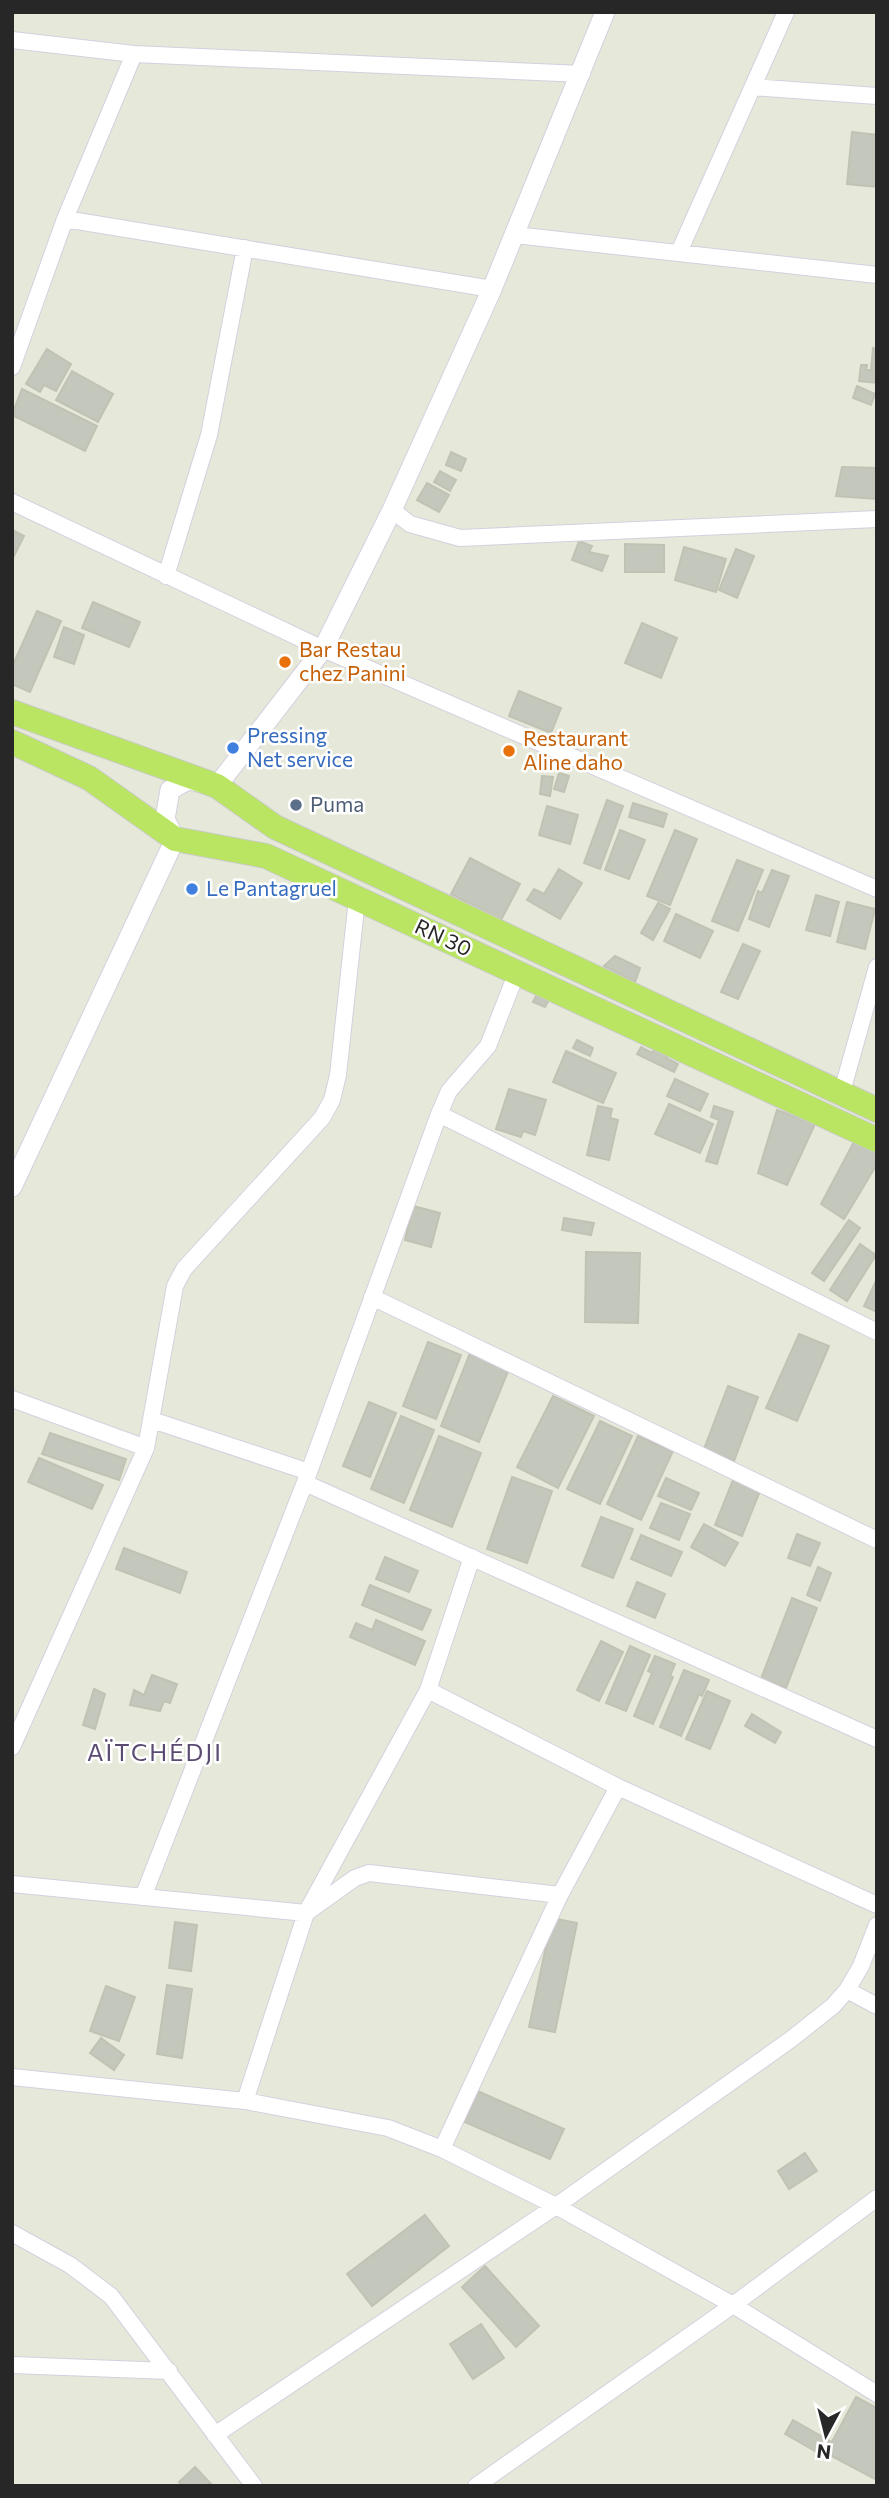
<svg xmlns="http://www.w3.org/2000/svg" width="889" height="2498" font-family="Commissioner,sans-serif">
	<style>
		.building { fill: #c4c7bc; stroke: #c0c3b3; stroke-width: 2 }
		.lines { fill: none; stroke-linecap: round; stroke-linejoin: round }
		.minor-casing { stroke: #d5cfdf; stroke-width: 18 }
		.tertiary-casing { stroke: #d5cfdf; stroke-width: 21 }
		.primary-casing { stroke: #cbcbcb; stroke-width: 26 }
		.minor { stroke: #fff; stroke-width: 16 }
		.tertiary { stroke: #fff; stroke-width: 19 }
		.primary { stroke: #b9e562; stroke-width: 24 }
		.food-dot { fill: #e8710a; stroke: #fff; stroke-width: 2.5 }
		.shop-dot { fill: #3f7fe0; stroke: #fff; stroke-width: 2.5 }
		.service-dot { fill: #5c6f8a; stroke: #fff; stroke-width: 2.5 }
		.labels { text-anchor: middle; stroke-width: 5; stroke-linejoin: round; paint-order: stroke }
		.food-label { font-size: 21px; fill: #c56008; stroke: #fff; text-anchor: start }
		.shop-label { font-size: 21px; fill: #366cbe; stroke: #fff; text-anchor: start }
		.service-label { font-size: 21px; fill: #4e5e75; stroke: #fff; text-anchor: start }
		.street-label { font-size: 21px; fill: #272727; stroke: #fff }
		.quarter-label { font-size: 24px; letter-spacing: 2px; fill: #5b4b73; stroke: #fff }
	</style>
	<rect width="100%" height="100%" fill="#e6e9d9"/>
	<path class="building" d="M 852,132 L 877,135 L 877,187 L 847,184 Z
		M 873,348 L 877,349 L 877,383 L 859,381 L 861,365 L 867,365 L 866,370 L 871,370 Z
		M 47,349 L 71,364 L 56,391 L 44,385 L 40,392 L 26,384 Z
		M 72,371 L 113,394 L 98,422 L 56,400 Z
		M 857,386 L 875,394 L 871,405 L 853,398 Z
		M 22,389 L 97,426 L 85,451 L 12,415 Z
		M 451,452 L 466,459 L 461,471 L 446,465 Z
		M 842,467 L 877,468 L 877,499 L 836,496 Z
		M 440,471 L 456,480 L 450,491 L 434,482 Z
		M 427,483 L 449,495 L 439,512 L 417,500 Z
		M 12,530 L 24,536 L 13,558 L 12,558 Z
		M 579,541 L 592,546 L 589,552 L 608,556 L 602,571 L 572,560 Z
		M 625,544 L 664,545 L 664,572 L 625,572 Z
		M 684,547 L 726,559 L 716,592 L 675,580 Z
		M 736,549 L 754,556 L 737,598 L 719,590 Z
		M 93,602 L 140,622 L 129,647 L 82,628 Z
		M 37,611 L 61,621 L 30,692 L 12,684 L 12,667 Z
		M 642,623 L 677,638 L 661,678 L 625,663 Z
		M 64,627 L 84,635 L 74,664 L 54,657 Z
		M 519,691 L 561,708 L 551,733 L 509,716 Z
		M 559,773 L 569,776 L 564,792 L 554,789 Z
		M 542,776 L 553,777 L 550,796 L 540,794 Z
		M 607,800 L 623,806 L 600,869 L 584,863 Z
		M 633,803 L 667,814 L 663,827 L 629,817 Z
		M 547,806 L 578,815 L 570,844 L 539,835 Z
		M 620,830 L 645,840 L 629,879 L 605,870 Z
		M 675,830 L 697,839 L 670,905 L 647,896 Z
		M 470,858 L 520,884 L 501,920 L 451,894 Z
		M 737,860 L 763,870 L 738,931 L 712,921 Z
		M 559,869 L 582,883 L 560,919 L 527,900 L 534,889 L 544,894 Z
		M 772,870 L 789,876 L 769,927 L 749,919 L 758,891 L 762,893 Z
		M 816,895 L 839,902 L 830,936 L 806,930 Z
		M 847,902 L 875,909 L 865,949 L 837,942 Z
		M 658,903 L 670,909 L 653,940 L 641,933 Z
		M 676,914 L 713,931 L 700,958 L 664,941 Z
		M 743,944 L 760,951 L 738,999 L 721,992 Z
		M 615,956 L 640,968 L 635,982 L 604,966 Z
		M 537,994 L 549,1000 L 545,1007 L 533,1002 Z
		M 577,1040 L 593,1048 L 590,1056 L 573,1048 Z
		M 656,1046 L 669,1052 L 666,1058 L 678,1064 L 674,1072 L 637,1054 L 641,1047 L 652,1053 Z
		M 566,1051 L 616,1073 L 603,1103 L 553,1082 Z
		M 675,1079 L 708,1094 L 700,1111 L 667,1096 Z
		M 509,1089 L 546,1100 L 535,1135 L 523,1131 L 521,1137 L 496,1129 Z
		M 669,1104 L 713,1124 L 700,1153 L 655,1134 Z
		M 598,1106 L 612,1109 L 610,1118 L 618,1120 L 609,1160 L 587,1155 Z
		M 714,1106 L 733,1112 L 717,1164 L 706,1161 L 719,1120 L 711,1117 Z
		M 777,1110 L 815,1124 L 787,1185 L 758,1173 Z
		M 855,1140 L 877,1155 L 877,1164 L 844,1219 L 821,1204 Z
		M 413,1206 L 440,1213 L 431,1247 L 405,1240 Z
		M 564,1218 L 594,1223 L 591,1235 L 562,1230 Z
		M 849,1220 L 860,1228 L 824,1281 L 812,1273 Z
		M 860,1244 L 876,1255 L 847,1301 L 830,1290 Z
		M 586,1252 L 640,1253 L 638,1323 L 585,1322 Z
		M 877,1279 L 877,1312 L 864,1306 Z
		M 799,1334 L 829,1346 L 797,1421 L 766,1408 Z
		M 428,1342 L 461,1355 L 436,1419 L 403,1406 Z
		M 470,1353 L 509,1369 L 479,1442 L 441,1426 Z
		M 728,1386 L 758,1397 L 734,1461 L 704,1449 Z
		M 553,1396 L 594,1416 L 558,1488 L 517,1467 Z
		M 369,1402 L 396,1413 L 370,1477 L 343,1466 Z
		M 401,1416 L 434,1430 L 404,1503 L 371,1489 Z
		M 600,1421 L 632,1436 L 600,1504 L 567,1489 Z
		M 50,1433 L 126,1459 L 119,1480 L 42,1454 Z
		M 439,1436 L 481,1453 L 452,1527 L 410,1510 Z
		M 638,1436 L 673,1451 L 641,1520 L 607,1504 Z
		M 39,1458 L 103,1485 L 92,1509 L 28,1482 Z
		M 512,1477 L 552,1491 L 527,1563 L 487,1549 Z
		M 666,1478 L 699,1493 L 691,1510 L 658,1496 Z
		M 733,1480 L 760,1491 L 742,1536 L 715,1525 Z
		M 661,1503 L 690,1514 L 679,1540 L 650,1528 Z
		M 601,1517 L 633,1529 L 613,1578 L 582,1566 Z
		M 704,1524 L 738,1543 L 725,1566 L 691,1547 Z
		M 797,1534 L 820,1543 L 810,1566 L 788,1558 Z
		M 641,1535 L 682,1552 L 671,1576 L 631,1559 Z
		M 124,1548 L 187,1572 L 180,1593 L 116,1569 Z
		M 385,1557 L 418,1571 L 409,1592 L 376,1579 Z
		M 818,1567 L 831,1573 L 820,1601 L 807,1595 Z
		M 637,1582 L 665,1594 L 655,1618 L 627,1606 Z
		M 370,1585 L 431,1610 L 422,1630 L 362,1605 Z
		M 792,1598 L 817,1608 L 786,1688 L 761,1679 Z
		M 376,1620 L 425,1641 L 415,1665 L 350,1637 L 356,1623 L 372,1630 Z
		M 601,1641 L 623,1652 L 599,1701 L 577,1690 Z
		M 630,1646 L 650,1655 L 626,1711 L 606,1703 Z
		M 655,1656 L 675,1664 L 670,1676 L 673,1677 L 653,1724 L 634,1716 L 652,1673 L 648,1671 Z
		M 684,1670 L 709,1680 L 702,1696 L 699,1694 L 681,1736 L 660,1727 Z
		M 152,1675 L 177,1684 L 170,1703 L 164,1701 L 160,1711 L 130,1705 L 134,1690 L 144,1695 Z
		M 94,1689 L 105,1694 L 95,1729 L 83,1725 Z
		M 707,1691 L 730,1701 L 710,1749 L 686,1739 Z
		M 752,1714 L 781,1732 L 775,1743 L 745,1726 Z
		M 552,1918 L 577,1923 L 555,2032 L 529,2027 Z
		M 175,1922 L 197,1925 L 191,1971 L 169,1968 Z
		M 167,1985 L 192,1989 L 182,2058 L 157,2054 Z
		M 106,1986 L 135,1997 L 119,2041 L 90,2031 Z
		M 101,2038 L 124,2055 L 114,2070 L 90,2053 Z
		M 473,2089 L 564,2129 L 550,2159 L 460,2120 Z
		M 805,2153 L 817,2171 L 789,2189 L 778,2171 Z
		M 425,2215 L 449,2246 L 372,2306 L 347,2274 Z
		M 485,2266 L 539,2326 L 516,2347 L 462,2287 Z
		M 481,2324 L 504,2358 L 473,2379 L 450,2344 Z
		M 856,2397 L 877,2408 L 877,2480 L 826,2453 Z
		M 793,2420 L 830,2441 L 822,2455 L 785,2434 Z
		M 195,2467 L 213,2486 L 182,2486 L 179,2482 Z"/>
	<g class="lines">
		<defs>
			<path id="minor" d="M 12,40 L 134,54 L 582,74
				M 753,87 L 877,96
				M 65,219 L 492,289
				M 515,235 L 877,275
				M 679,252 L 786,12
				M 12,367 L 65,219 L 134,54
				M 12,502 L 323,649 L 877,889
				M 392,510 L 410,524 L 460,538 L 877,519
				M 166,576 L 209,435 L 245,248
				M 841,1095 L 877,967
				M 439,1114 L 877,1332
				M 372,1297 L 877,1540
				M 12,1399 L 146,1448
				M 152,1420 L 309,1472
				M 305,1483 L 877,1739
				M 428,1690 L 618,1787 L 877,1905
				M 12,1747 L 146,1448 L 175,1286 L 184,1269 L 322,1118 L 332,1100 L 338,1075 L 357,899
				M 12,1884 L 306,1913 L 355,1878 L 369,1873 L 560,1895
				M 143,1897 L 309,1472 L 439,1114 L 449,1091 L 488,1046 L 517,972
				M 847,1990 L 877,2006
				M 12,2077 L 245,2101 L 388,2128 L 442,2149 L 556,2206 L 733,2305 L 877,2394
				M 245,2101 L 306,1913 L 428,1690 L 472,1557
				M 442,2149 L 560,1895 L 618,1787
				M 12,2233 L 70,2265 L 111,2296 L 254,2486
				M 12,2365 L 169,2371
				M 215,2435 L 556,2206 L 790,2040 L 833,2006 L 847,1990 L 861,1966 L 877,1925
				M 476,2486 L 733,2305 L 877,2198"/>
			<path id="tertiary" d="M 12,1187 L 175,839 L 165,819 L 170,790 L 188,780 L 217,786 L 323,649 L 392,510 L 492,289 L 605,12"/>
			<path id="primary" d="M 12,712 L 217,786 L 275,827 L 877,1110
				M 12,742 L 89,778 L 175,839 L 266,856 L 877,1140"/>
		</defs>
		<use href="#minor" class="minor-casing"/>
		<use href="#tertiary" class="tertiary-casing"/>
		<use href="#primary" class="primary-casing"/>
		<use href="#minor" class="minor"/>
		<use href="#tertiary" class="tertiary"/>
		<use href="#primary" class="primary"/>
	</g>
	<g class="food-dot">
		<circle cx="285" cy="662" r="7"/>
		<circle cx="509" cy="751" r="7"/>
	</g>
	<g class="shop-dot">
		<circle cx="233" cy="748" r="7"/>
		<circle cx="192" cy="889" r="7"/>
	</g>
	<circle class="service-dot" cx="296" cy="805" r="7"/>
	<g class="labels">
		<g class="food-label">
			<text x="299" y="657">Bar Restau<tspan x="299" dy="24">chez Panini</tspan></text>
			<text x="523" y="746">Restaurant<tspan x="523" dy="24">Aline daho</tspan></text>
		</g>
		<g class="shop-label">
			<text x="247" y="743">Pressing<tspan x="247" dy="24">Net service</tspan></text>
			<text x="206" y="896">Le Pantagruel</text>
		</g>
		<g class="service-label">
			<text x="310" y="812">Puma</text>
		</g>
		<g class="street-label">
			<text transform="translate(443 938) rotate(25)" y="7">RN 30</text>
		</g>
		<g class="quarter-label">
			<text x="155" y="1761">AÏTCHÉDJI</text>
		</g>
	</g>
	<rect width="889" height="2498" fill="none" stroke="#272727" stroke-width="28"/>
	<g transform="translate(826 2435) rotate(187)" stroke="#ffffff" stroke-width="5" paint-order="stroke">
	<path d="M0-5L12 26L0 18L-12 26Z" fill="#272727"/>
	<text y="-10" font-size="19" font-weight="bold" text-anchor="middle" fill="#272727">N</text>
	</g>
</svg>
